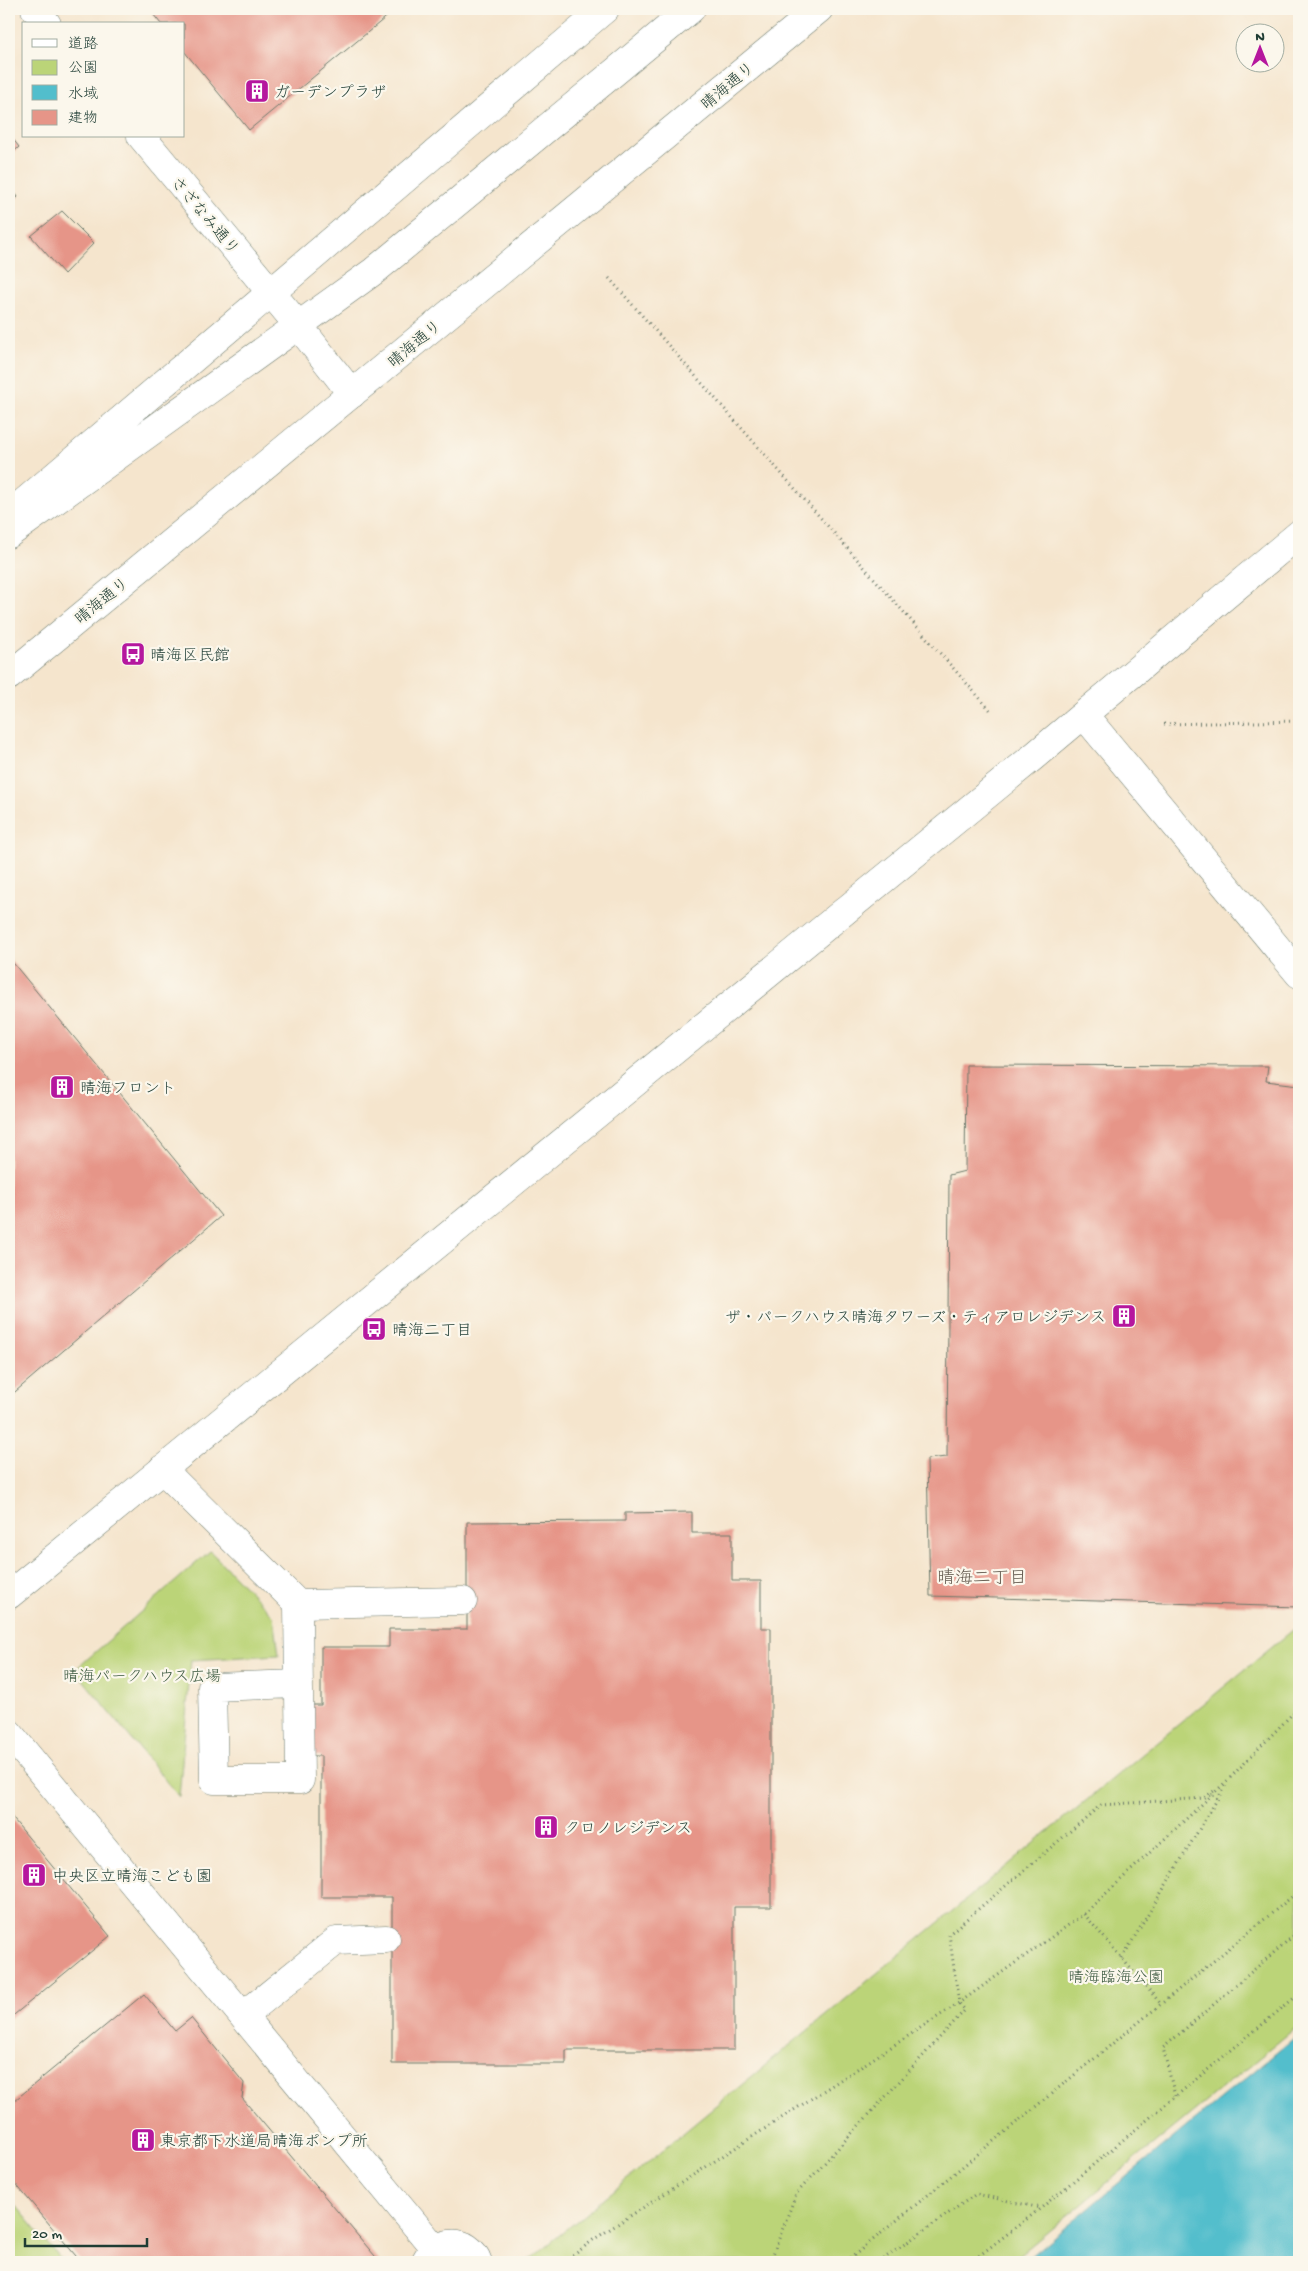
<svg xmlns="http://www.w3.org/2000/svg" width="1308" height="2271" font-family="'Gochi Hand','Klee One',sans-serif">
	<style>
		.green { fill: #bbd478; stroke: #6d8856 }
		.water { fill: #52becc; stroke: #387e80 }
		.building { fill: #e69588 }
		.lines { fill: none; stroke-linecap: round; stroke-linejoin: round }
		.minor-casing { stroke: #6a786a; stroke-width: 29 }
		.major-casing { stroke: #6a786a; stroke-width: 29 }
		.path { stroke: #6a786a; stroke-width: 3; stroke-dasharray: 1 4; stroke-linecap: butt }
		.minor { stroke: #fff; stroke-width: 28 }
		.major { stroke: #fff; stroke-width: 28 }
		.labels { text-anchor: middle; stroke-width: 4.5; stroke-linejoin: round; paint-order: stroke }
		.street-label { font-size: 16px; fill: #1f3d34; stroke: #fbf7ec }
		.poi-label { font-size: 16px; fill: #1f3d34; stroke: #fbf7ec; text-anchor: start }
		.park-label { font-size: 16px; fill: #3e5b42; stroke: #fbf7ec }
		.neighbourhood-label { font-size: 18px; fill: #655c51; stroke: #fbf7ec }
	</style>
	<rect width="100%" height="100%" fill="#fbf7ec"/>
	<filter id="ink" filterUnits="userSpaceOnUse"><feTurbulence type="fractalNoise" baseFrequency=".02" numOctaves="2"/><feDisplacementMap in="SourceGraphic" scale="10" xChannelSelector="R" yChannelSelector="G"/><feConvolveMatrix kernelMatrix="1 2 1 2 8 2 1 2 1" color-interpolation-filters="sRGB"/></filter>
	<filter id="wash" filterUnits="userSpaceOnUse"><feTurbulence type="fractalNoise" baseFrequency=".0096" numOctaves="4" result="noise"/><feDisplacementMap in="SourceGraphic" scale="20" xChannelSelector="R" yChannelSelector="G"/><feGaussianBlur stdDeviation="1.12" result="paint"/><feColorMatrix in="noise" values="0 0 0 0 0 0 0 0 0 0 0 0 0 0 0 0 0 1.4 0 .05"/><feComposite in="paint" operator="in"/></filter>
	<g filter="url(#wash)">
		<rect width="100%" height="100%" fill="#f5e5cd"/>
		<path class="green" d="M 210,1551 L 274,1616 L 279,1655 L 191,1660 L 179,1797 L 75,1670 Z
			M 1299,1625 L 1299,2025 L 1011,2262 L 527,2262 Z
			M 9,2197 L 63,2262 L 9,2262 Z"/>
		<path class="water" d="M 1299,2034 L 1299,2262 L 1023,2262 Z"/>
		<g id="blocks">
			<path class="building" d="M 149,9 L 396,9 L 249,130 L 184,51 L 184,24 L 161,24 Z
				M 9,134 L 19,147 L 9,156 Z
				M 9,185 L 18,197 L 9,205 Z
				M 62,211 L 94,243 L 64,274 L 31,236 Z
				M 9,958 L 221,1216 L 9,1397 Z
				M 966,1065 L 1268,1066 L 1266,1081 L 1299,1085 L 1299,1607 L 930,1596 L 927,1459 L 947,1457 L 949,1175 L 965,1171 Z
				M 692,1512 L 692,1533 L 732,1533 L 732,1581 L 761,1581 L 761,1628 L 771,1628 L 771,1907 L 734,1907 L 734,2050 L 566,2050 L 566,2064 L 392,2064 L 392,1897 L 321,1897 L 321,1756 L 308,1756 L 308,1705 L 321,1705 L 321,1647 L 389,1647 L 389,1629 L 467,1629 L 467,1522 L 625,1521 L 625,1513 Z
				M 9,1814 L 110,1936 L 9,2019 Z
				M 144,1994 L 175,2031 L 191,2018 L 244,2083 L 242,2098 L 380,2262 L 81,2262 L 9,2176 L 9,2105 Z"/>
		</g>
	</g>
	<g filter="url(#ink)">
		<use href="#blocks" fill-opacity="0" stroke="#6a786a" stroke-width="1"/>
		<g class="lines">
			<defs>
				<path id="minor" d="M 35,9 L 47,24
					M 141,136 L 298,325 L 352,394
					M 1084,715 L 1299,974
					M 162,1469 L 298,1604 L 300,1780 L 214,1780 L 212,1687 L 299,1684
					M 9,1595 L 1033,757 L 1299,534
					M 298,1604 L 463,1601
					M 9,1733 L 436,2250
					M 243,2016 L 336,1941 L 386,1939
					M 425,2262 C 436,2239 469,2236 478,2262"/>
				<path id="major" d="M 23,503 L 605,9
					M 9,534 L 374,271 L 691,9
					M 9,676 L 819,9"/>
			</defs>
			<use href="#minor" class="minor-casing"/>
			<use href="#major" class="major-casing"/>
			<path class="path" d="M 609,278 L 992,712
				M 1164,724 L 1299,721
				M 1084,1914 L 1161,2004
				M 1122,1958 L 1227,1783
				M 1175,2096 L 1163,2048 L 1299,1931
				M 565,2262 L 593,2240 L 959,2003 L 1084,1914 L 1228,1780 L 1299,1707
				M 770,2262 L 796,2194 L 965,2010 L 959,2003 L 949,1934 L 1101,1805 L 1204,1798 L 1214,1791
				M 846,2262 L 1299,1891
				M 879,2262 L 976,2194 L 1041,2208
				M 971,2262 L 1041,2208 L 1299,1994"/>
			<use href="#minor" class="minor"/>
			<use href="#major" class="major"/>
		</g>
	</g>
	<defs>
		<symbol id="building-square" viewBox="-11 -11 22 22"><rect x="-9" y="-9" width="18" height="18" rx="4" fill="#b5179e" stroke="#fbf7ec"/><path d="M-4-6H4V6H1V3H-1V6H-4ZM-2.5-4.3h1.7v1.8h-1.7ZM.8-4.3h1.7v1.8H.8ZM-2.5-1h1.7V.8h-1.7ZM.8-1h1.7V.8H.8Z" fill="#fff"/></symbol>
		<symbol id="bus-square" viewBox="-11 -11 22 22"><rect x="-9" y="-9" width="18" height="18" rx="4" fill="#b5179e" stroke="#fbf7ec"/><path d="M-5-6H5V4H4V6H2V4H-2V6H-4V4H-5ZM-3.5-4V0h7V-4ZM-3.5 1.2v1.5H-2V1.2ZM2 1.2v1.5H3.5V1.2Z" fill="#fff"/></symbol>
	</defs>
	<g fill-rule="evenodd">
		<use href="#building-square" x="243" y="77" width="28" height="28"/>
		<use href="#bus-square" x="119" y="640" width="28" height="28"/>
		<use href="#building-square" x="48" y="1073" width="28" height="28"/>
		<use href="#building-square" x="1110" y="1302" width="28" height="28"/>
		<use href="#bus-square" x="360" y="1315" width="28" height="28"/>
		<use href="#building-square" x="532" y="1813" width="28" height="28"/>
		<use href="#building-square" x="20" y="1861" width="28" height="28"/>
		<use href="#building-square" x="129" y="2126" width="28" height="28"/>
	</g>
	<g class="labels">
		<g class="street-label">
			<text transform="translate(727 85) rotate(-40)" y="6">晴海通り</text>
			<text transform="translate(206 215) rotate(50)" y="6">さざなみ通り</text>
			<text transform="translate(414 343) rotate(-40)" y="6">晴海通り</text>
			<text transform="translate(101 600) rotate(-39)" y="6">晴海通り</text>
		</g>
		<g class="poi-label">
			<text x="274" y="97">ガーデンプラザ</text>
			<text x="150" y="660">晴海区民館</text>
			<text x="80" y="1093">晴海フロント</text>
			<text x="1106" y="1322" text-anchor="end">ザ・パークハウス晴海タワーズ・ティアロレジデンス</text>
			<text x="392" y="1335">晴海二丁目</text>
			<text x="564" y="1833">クロノレジデンス</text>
			<text x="52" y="1881">中央区立晴海こども園</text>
			<text x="160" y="2146">東京都下水道局晴海ポンプ所</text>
		</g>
		<g class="park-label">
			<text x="142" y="1681">晴海パークハウス広場</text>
			<text x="1116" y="1982">晴海臨海公園</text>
		</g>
		<g class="neighbourhood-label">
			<text x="982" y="1583">晴海二丁目</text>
		</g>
	</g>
	<rect width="1308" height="2271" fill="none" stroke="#fbf7ec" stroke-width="30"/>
	<rect x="22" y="22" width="162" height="115" fill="#fbf7ec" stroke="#a3ada2"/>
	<rect x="32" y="39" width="25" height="8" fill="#ffffff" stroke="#a3ada2"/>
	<text x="68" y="48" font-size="15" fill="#1f3d34">道路</text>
	<rect x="32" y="60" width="25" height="15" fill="#bbd478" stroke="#a3ada2"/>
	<text x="68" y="72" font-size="15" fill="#1f3d34">公園</text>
	<rect x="32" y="85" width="25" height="15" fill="#52becc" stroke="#a3ada2"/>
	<text x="68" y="98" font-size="15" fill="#1f3d34">水域</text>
	<rect x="32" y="110" width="25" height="15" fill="#e69588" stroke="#a3ada2"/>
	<text x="68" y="122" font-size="15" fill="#1f3d34">建物</text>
	<g transform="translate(1260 48)"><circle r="24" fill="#fbf7ec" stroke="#a3ada2"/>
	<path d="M0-4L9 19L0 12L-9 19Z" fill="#b5179e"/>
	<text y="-8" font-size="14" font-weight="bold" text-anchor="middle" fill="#1f3d34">N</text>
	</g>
	<path d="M25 2238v8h122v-8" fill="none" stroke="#1f3d34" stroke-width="2.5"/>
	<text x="32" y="2238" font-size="15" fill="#1f3d34" stroke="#fbf7ec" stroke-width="4" paint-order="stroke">20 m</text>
</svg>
